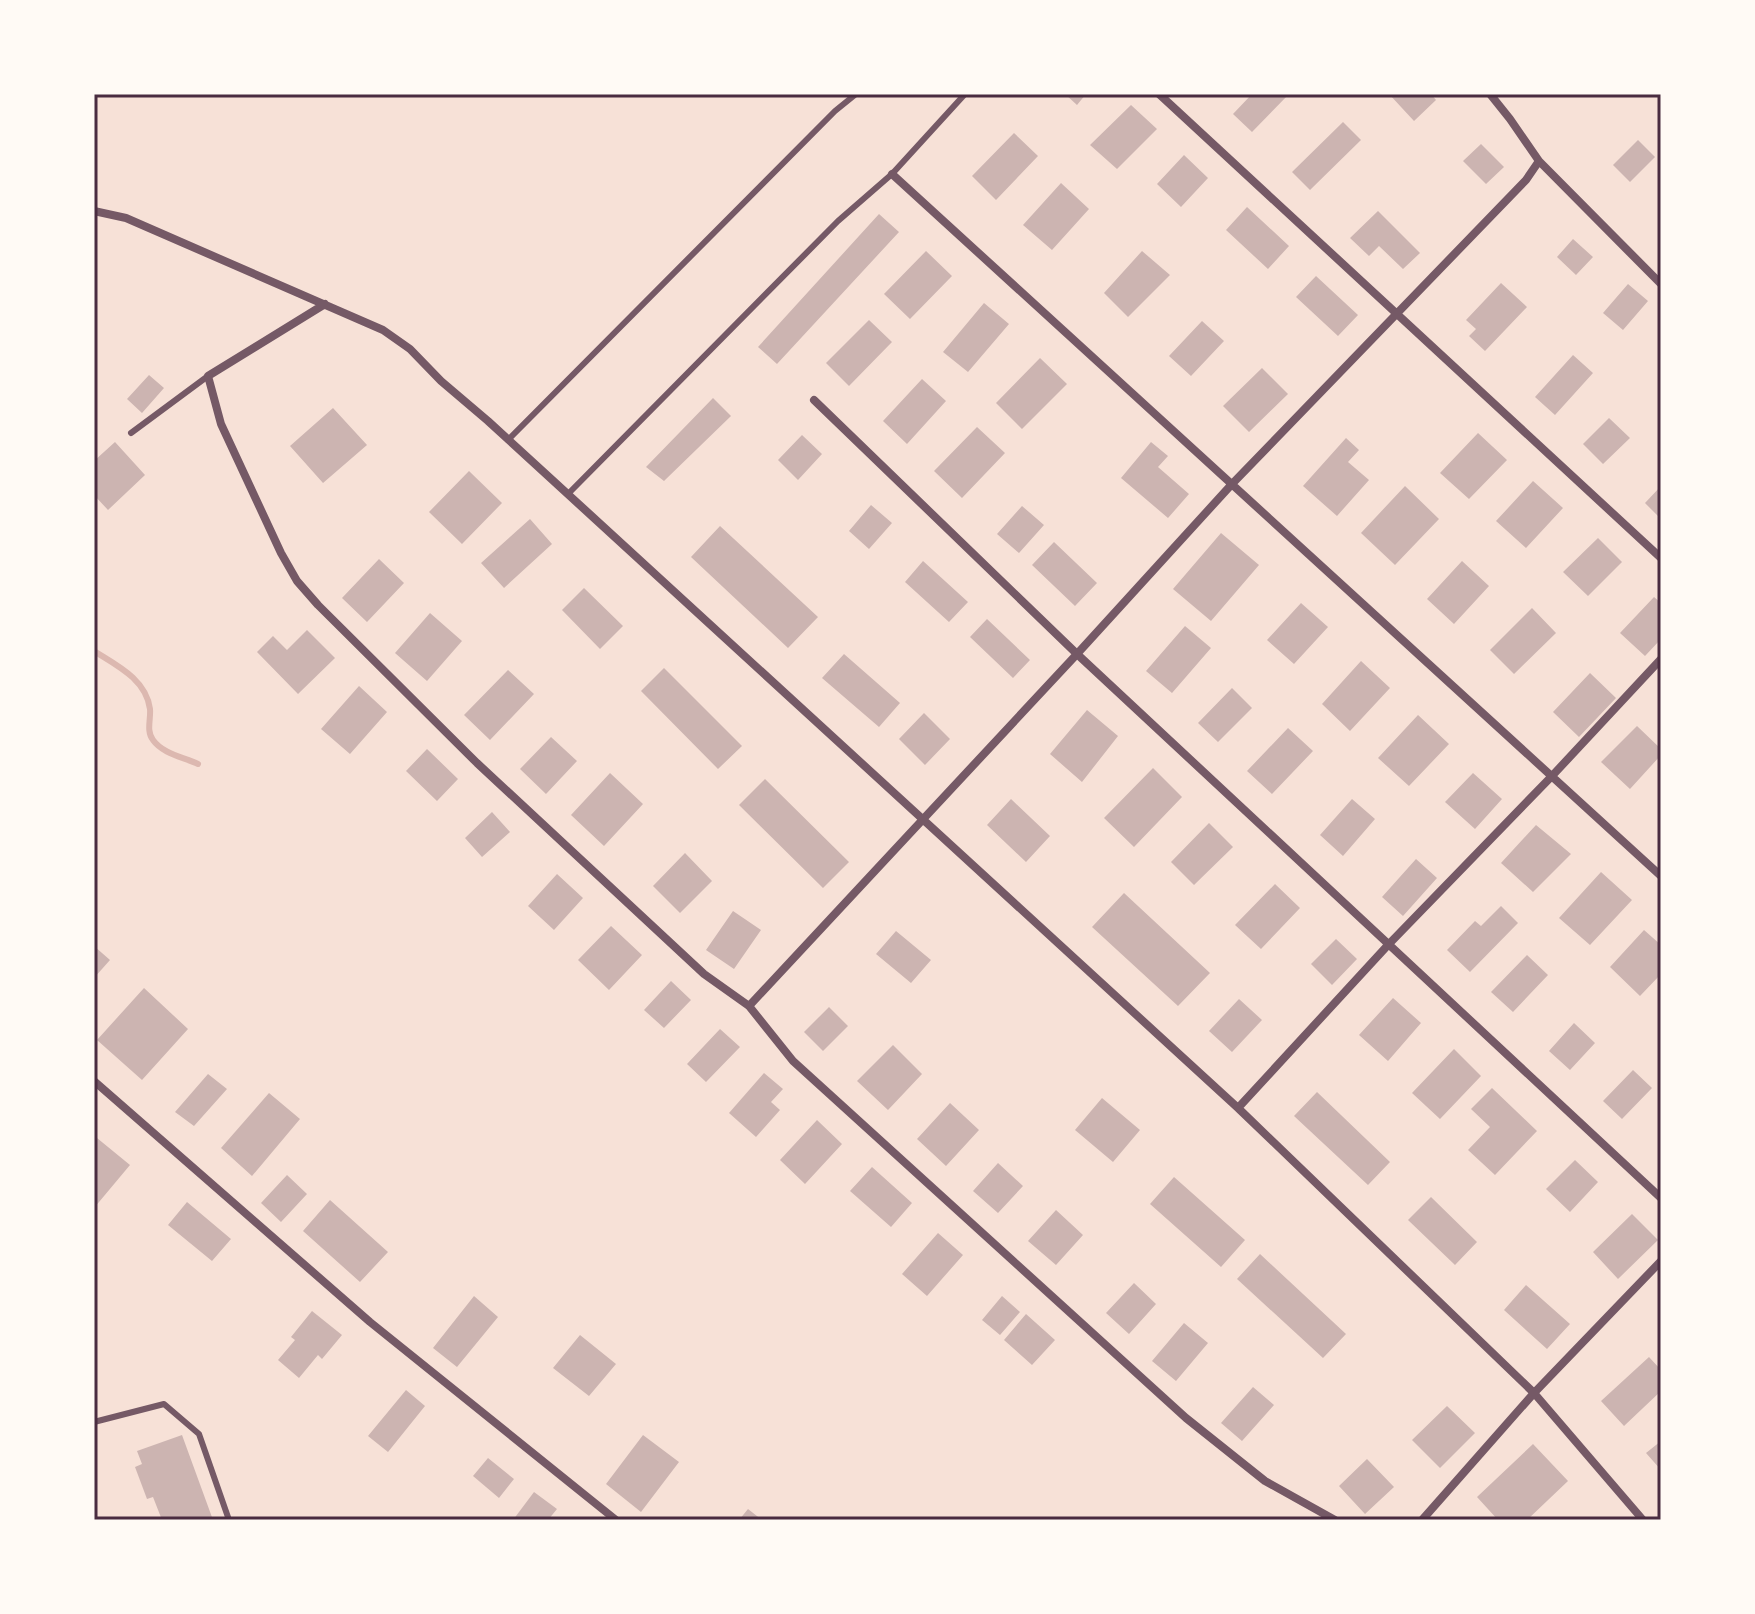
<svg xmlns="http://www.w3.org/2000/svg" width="1755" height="1614" font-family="'Fira Sans',sans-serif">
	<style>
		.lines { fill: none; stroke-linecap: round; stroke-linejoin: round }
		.stream { stroke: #dcb8b0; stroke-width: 6 }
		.building { fill: #ccb4b1 }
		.service { stroke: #755966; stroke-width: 6 }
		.minor { stroke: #755966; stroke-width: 8 }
		.neatline { fill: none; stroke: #4a2c40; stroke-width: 3 }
	</style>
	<rect width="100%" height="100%" fill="#f7e1d7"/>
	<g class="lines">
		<path class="stream" d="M 94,651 C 116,665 146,679 150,709 C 151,719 146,731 153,740 C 163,754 183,757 198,764"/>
	</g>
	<path class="building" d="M 1065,94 L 1086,94 L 1077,105 Z
		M 1252,94 L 1289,94 L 1252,132 L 1233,114 Z
		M 1389,94 L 1431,94 L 1436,100 L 1414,121 Z
		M 1131,105 L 1157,129 L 1117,169 L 1090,145 Z
		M 1343,122 L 1361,140 L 1310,190 L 1292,172 Z
		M 1014,133 L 1038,156 L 996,200 L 972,176 Z
		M 1638,140 L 1655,157 L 1630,182 L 1613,165 Z
		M 1481,144 L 1504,167 L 1486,184 L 1463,161 Z
		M 1184,155 L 1208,178 L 1181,207 L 1157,184 Z
		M 1061,183 L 1089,209 L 1052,250 L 1023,225 Z
		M 1247,207 L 1289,246 L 1268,269 L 1226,230 Z
		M 1378,211 L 1420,253 L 1403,269 L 1379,246 L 1369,256 L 1350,238 Z
		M 879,214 L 899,232 L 777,364 L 758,347 Z
		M 1573,239 L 1593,257 L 1576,275 L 1557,257 Z
		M 926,251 L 952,276 L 910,319 L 884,294 Z
		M 1142,251 L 1170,275 L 1128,317 L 1104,293 Z
		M 1316,276 L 1358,315 L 1338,336 L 1296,297 Z
		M 1501,283 L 1527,307 L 1485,351 L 1469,336 L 1476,329 L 1466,320 Z
		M 1628,284 L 1648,301 L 1623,330 L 1603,313 Z
		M 984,303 L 1009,324 L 968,372 L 943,352 Z
		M 869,320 L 892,342 L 849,386 L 826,363 Z
		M 1202,321 L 1224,341 L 1191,376 L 1169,356 Z
		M 1573,355 L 1593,373 L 1555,415 L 1535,397 Z
		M 1040,358 L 1067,384 L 1022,429 L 996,403 Z
		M 1262,368 L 1288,394 L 1249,432 L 1223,406 Z
		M 149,375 L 164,388 L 142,413 L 127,399 Z
		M 922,379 L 946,401 L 907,444 L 883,421 Z
		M 713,398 L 731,416 L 664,481 L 646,467 Z
		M 333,408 L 367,445 L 323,483 L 290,446 Z
		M 1609,418 L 1630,438 L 1603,464 L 1583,444 Z
		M 977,427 L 1005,453 L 962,498 L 934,471 Z
		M 1478,433 L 1507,460 L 1469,499 L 1440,473 Z
		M 802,435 L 822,454 L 798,480 L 778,460 Z
		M 1346,438 L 1359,450 L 1348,462 L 1369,480 L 1337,516 L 1303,486 Z
		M 115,442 L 145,475 L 108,510 L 94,495 L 94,461 Z
		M 1151,442 L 1168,456 L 1158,467 L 1189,494 L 1168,518 L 1121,478 Z
		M 469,471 L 502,503 L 462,544 L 429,512 Z
		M 1533,481 L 1563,508 L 1526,548 L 1496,521 Z
		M 1405,486 L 1439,519 L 1395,565 L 1361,533 Z
		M 1661,486 L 1661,519 L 1645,503 Z
		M 871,505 L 892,523 L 869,549 L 849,531 Z
		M 1022,506 L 1044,525 L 1019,553 L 997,534 Z
		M 530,519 L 552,544 L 504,588 L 481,563 Z
		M 720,526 L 818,617 L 788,648 L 691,557 Z
		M 1221,533 L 1259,565 L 1211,621 L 1173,589 Z
		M 1598,538 L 1622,562 L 1588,596 L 1563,572 Z
		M 1054,542 L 1097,583 L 1075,606 L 1032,565 Z
		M 379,559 L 404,583 L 367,622 L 342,598 Z
		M 923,561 L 968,602 L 949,622 L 905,582 Z
		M 1462,561 L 1489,586 L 1454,624 L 1427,599 Z
		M 584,588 L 623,626 L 600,649 L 562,610 Z
		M 1654,597 L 1661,603 L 1661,639 L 1645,656 L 1620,633 Z
		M 1301,603 L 1328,627 L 1294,664 L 1267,640 Z
		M 1532,608 L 1556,633 L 1514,674 L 1490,650 Z
		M 430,613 L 462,641 L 427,681 L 395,653 Z
		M 987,619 L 1030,660 L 1013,678 L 970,637 Z
		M 1185,626 L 1211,648 L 1172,693 L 1146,671 Z
		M 307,630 L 335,658 L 298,694 L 257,652 L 273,636 L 287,650 Z
		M 844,654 L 900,703 L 879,727 L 822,678 Z
		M 1361,661 L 1390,688 L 1350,731 L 1322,704 Z
		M 664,668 L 742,746 L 718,769 L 641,691 Z
		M 508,670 L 534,694 L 490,740 L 464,715 Z
		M 1590,673 L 1616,698 L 1579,737 L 1553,712 Z
		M 359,686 L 387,712 L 350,754 L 321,729 Z
		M 1232,688 L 1252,708 L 1218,742 L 1198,723 Z
		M 1087,710 L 1118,736 L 1082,782 L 1050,754 Z
		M 924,713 L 950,739 L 925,765 L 899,739 Z
		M 1418,715 L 1449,744 L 1409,786 L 1378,758 Z
		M 1637,726 L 1661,749 L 1661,755 L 1630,789 L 1601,762 Z
		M 1288,728 L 1313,751 L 1272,794 L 1247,771 Z
		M 551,737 L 577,761 L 546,794 L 520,769 Z
		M 427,749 L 458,779 L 437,801 L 406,771 Z
		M 1153,768 L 1182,797 L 1134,847 L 1104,818 Z
		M 610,773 L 643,804 L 604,846 L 571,815 Z
		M 1473,773 L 1502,799 L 1475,829 L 1445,802 Z
		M 765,779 L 849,862 L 823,888 L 739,805 Z
		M 1011,799 L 1050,836 L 1026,862 L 987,825 Z
		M 1352,799 L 1375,819 L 1343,856 L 1320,835 Z
		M 492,812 L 510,832 L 482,857 L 465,838 Z
		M 1209,823 L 1233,847 L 1194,885 L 1171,862 Z
		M 1536,825 L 1571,854 L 1533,892 L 1501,863 Z
		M 685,853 L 712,881 L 680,913 L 653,886 Z
		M 1416,859 L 1437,878 L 1403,916 L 1382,897 Z
		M 1601,872 L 1632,900 L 1590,945 L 1559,918 Z
		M 557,874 L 583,898 L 554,930 L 528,906 Z
		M 1275,884 L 1300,908 L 1261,949 L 1235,925 Z
		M 1124,893 L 1210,973 L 1178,1006 L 1092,927 Z
		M 1501,906 L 1518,923 L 1470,972 L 1447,950 L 1475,921 L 1481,926 Z
		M 733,911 L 761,930 L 734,969 L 706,950 Z
		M 611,926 L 642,955 L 609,990 L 578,960 Z
		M 1644,930 L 1661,945 L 1661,974 L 1640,996 L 1610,967 Z
		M 896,931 L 931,960 L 911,983 L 876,954 Z
		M 1336,939 L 1357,959 L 1332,985 L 1311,964 Z
		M 94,946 L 110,960 L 94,978 Z
		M 1527,955 L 1548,975 L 1513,1012 L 1491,992 Z
		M 671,981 L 691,1000 L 664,1028 L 644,1010 Z
		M 144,988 L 188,1029 L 142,1080 L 97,1040 Z
		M 1393,998 L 1421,1023 L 1388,1061 L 1359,1035 Z
		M 1239,999 L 1262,1020 L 1232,1052 L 1209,1031 Z
		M 829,1007 L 848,1026 L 823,1051 L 804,1032 Z
		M 1574,1023 L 1595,1043 L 1570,1070 L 1549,1051 Z
		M 720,1029 L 740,1047 L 706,1082 L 687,1064 Z
		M 893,1045 L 922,1074 L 888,1110 L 857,1081 Z
		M 1454,1049 L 1481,1076 L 1440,1119 L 1412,1093 Z
		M 1633,1070 L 1652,1088 L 1622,1119 L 1603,1101 Z
		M 764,1073 L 783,1089 L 771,1102 L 780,1110 L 756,1137 L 729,1113 Z
		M 208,1074 L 227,1089 L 194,1126 L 175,1112 Z
		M 1492,1088 L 1537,1131 L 1495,1175 L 1468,1150 L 1490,1127 L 1471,1109 Z
		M 1317,1092 L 1390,1162 L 1368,1185 L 1294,1116 Z
		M 269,1093 L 300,1119 L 252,1176 L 221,1148 Z
		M 1102,1098 L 1140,1130 L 1113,1162 L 1075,1130 Z
		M 950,1103 L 979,1130 L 946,1166 L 917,1139 Z
		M 817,1120 L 842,1144 L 805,1184 L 780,1160 Z
		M 97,1138 L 130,1165 L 94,1208 L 94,1141 Z
		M 1575,1160 L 1598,1182 L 1570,1212 L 1546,1189 Z
		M 998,1163 L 1023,1186 L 998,1213 L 973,1191 Z
		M 872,1167 L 912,1203 L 891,1227 L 850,1191 Z
		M 287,1175 L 307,1194 L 281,1222 L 261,1203 Z
		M 1174,1177 L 1245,1240 L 1221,1267 L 1150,1204 Z
		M 1431,1197 L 1477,1242 L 1455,1265 L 1408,1220 Z
		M 330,1200 L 388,1252 L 360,1282 L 303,1231 Z
		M 187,1202 L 231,1239 L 212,1261 L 168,1225 Z
		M 1056,1210 L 1083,1235 L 1056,1265 L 1028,1241 Z
		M 1632,1214 L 1658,1240 L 1618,1279 L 1593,1252 Z
		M 938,1233 L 963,1255 L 927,1296 L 902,1274 Z
		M 1260,1254 L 1346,1334 L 1323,1358 L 1237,1279 Z
		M 1134,1283 L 1156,1304 L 1129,1334 L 1106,1313 Z
		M 1526,1285 L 1570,1324 L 1547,1349 L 1504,1310 Z
		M 474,1296 L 498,1317 L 457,1367 L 433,1348 Z
		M 1002,1296 L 1020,1312 L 1000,1335 L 982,1320 Z
		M 312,1311 L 342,1335 L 322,1359 L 318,1355 L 299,1378 L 278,1360 L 295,1340 L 291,1337 Z
		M 1026,1314 L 1055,1340 L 1032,1365 L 1004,1340 Z
		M 1184,1323 L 1208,1343 L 1176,1381 L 1152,1361 Z
		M 580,1335 L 616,1364 L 589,1396 L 553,1368 Z
		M 1649,1357 L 1661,1370 L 1661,1391 L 1624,1426 L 1601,1401 Z
		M 1253,1387 L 1274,1405 L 1242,1441 L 1221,1423 Z
		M 406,1390 L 425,1406 L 388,1452 L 368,1436 Z
		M 1447,1406 L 1475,1433 L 1440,1468 L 1412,1440 Z
		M 182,1435 L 213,1520 L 162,1520 L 153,1497 L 147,1499 L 135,1467 L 142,1464 L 137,1451 Z
		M 643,1435 L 679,1462 L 641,1512 L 606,1484 Z
		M 1661,1441 L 1661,1470 L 1646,1453 Z
		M 1533,1444 L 1568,1481 L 1527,1520 L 1498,1520 L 1477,1497 Z
		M 488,1458 L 514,1479 L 499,1498 L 473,1476 Z
		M 1367,1459 L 1394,1487 L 1365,1514 L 1339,1486 Z
		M 534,1492 L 557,1509 L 548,1520 L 513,1520 Z
		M 748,1509 L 762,1520 L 739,1520 Z"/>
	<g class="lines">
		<path class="service" d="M 131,433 L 208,376
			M 508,440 L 835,111 L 856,94
			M 568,494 L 838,221 L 892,174 L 965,94
			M 94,1422 L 164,1404 L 199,1434 L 229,1520"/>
		<path class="minor" d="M 1159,94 L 1661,558
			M 1490,94 L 1510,119 L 1539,161 L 1661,284
			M 892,174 L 1661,876
			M 94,211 L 126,218 L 383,330 L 410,349 L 441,381 L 488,421 L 1238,1108 L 1534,1393 L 1643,1520
			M 325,304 L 208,376 L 221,424 L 281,553 L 297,581 L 318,605 L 477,763 L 704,974 L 749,1006 L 793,1061 L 1186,1418 L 1265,1481 L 1335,1520
			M 814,400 L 1077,654 L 1661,1198
			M 749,1006 L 1077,654 L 1232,484 L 1526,180 L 1539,161
			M 94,1081 L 370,1322 L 616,1520
			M 1238,1108 L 1388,945 L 1552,776 L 1661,659
			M 1422,1520 L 1534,1393 L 1661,1261"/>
	</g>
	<rect width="1755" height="1614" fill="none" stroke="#fffaf5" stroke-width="192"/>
	<rect x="96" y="96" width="1563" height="1422" class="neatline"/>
</svg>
